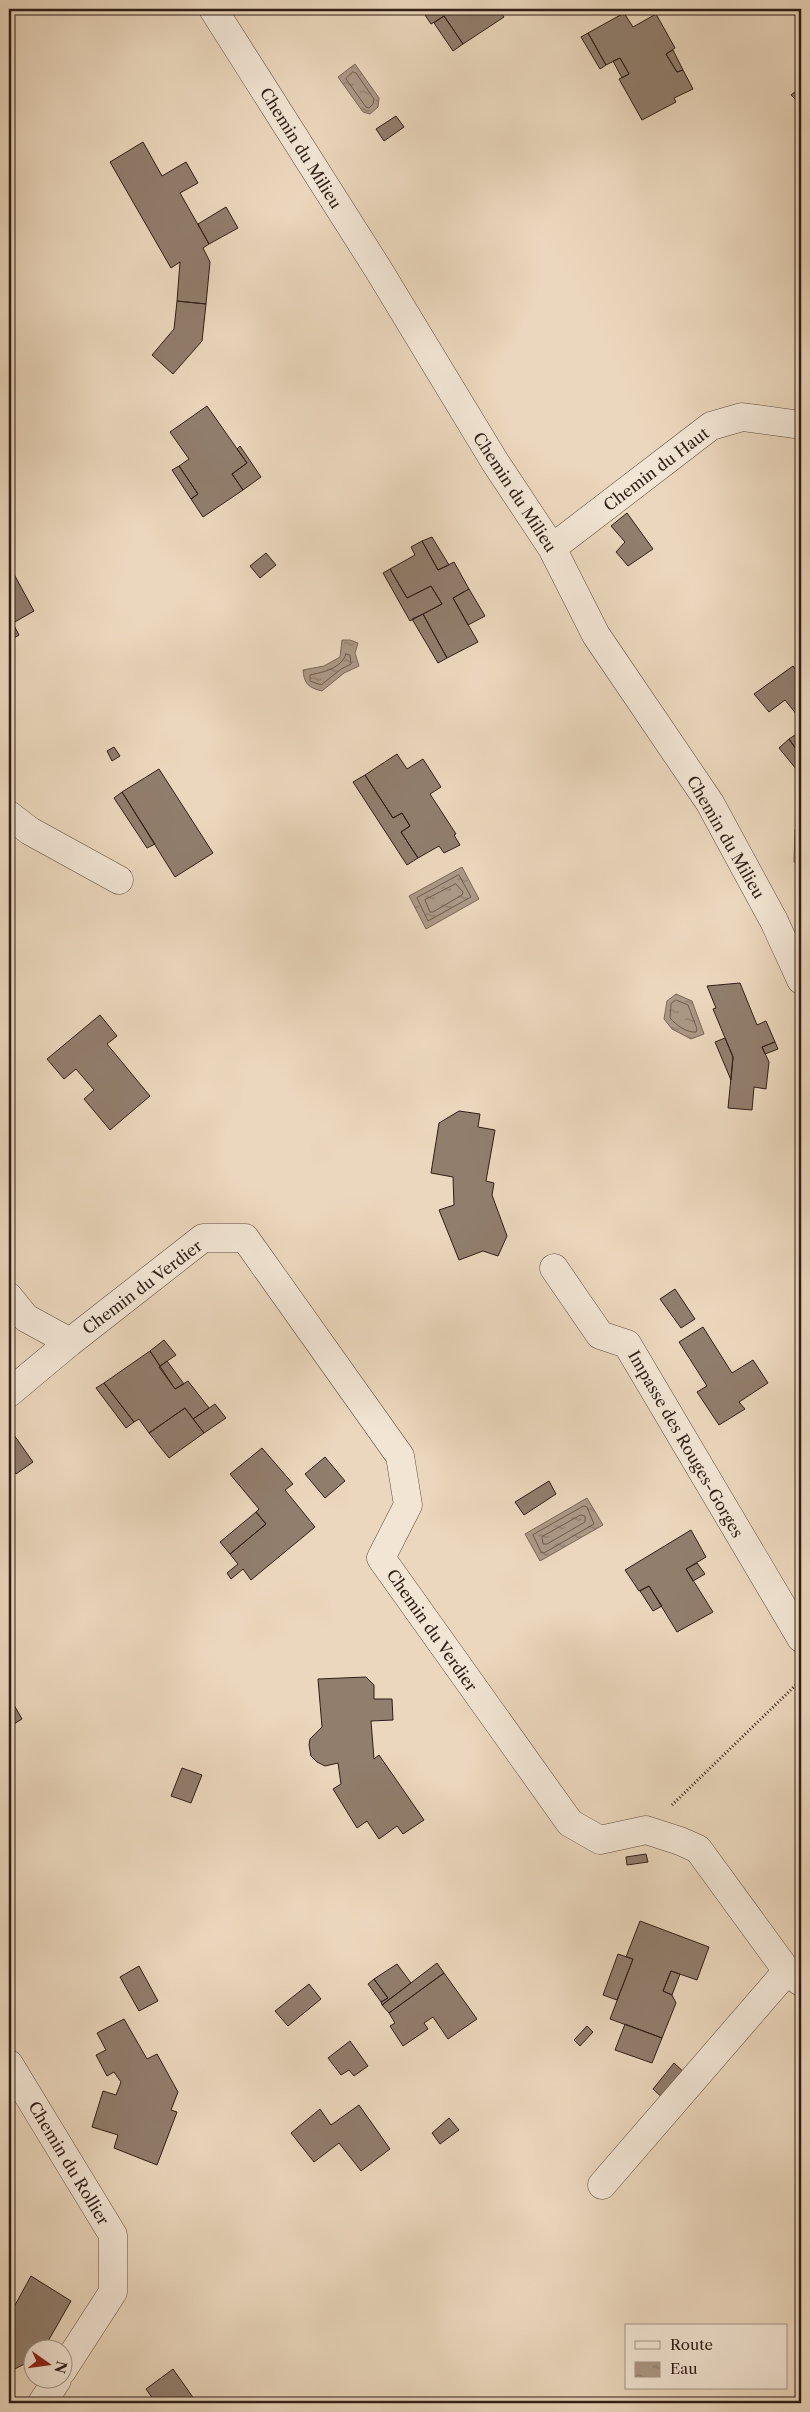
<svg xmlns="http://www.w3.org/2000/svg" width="810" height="2412" font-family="'Libre Caslon Text',serif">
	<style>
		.water { fill: url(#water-ripples); stroke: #796759 }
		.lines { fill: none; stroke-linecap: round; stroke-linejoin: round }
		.shore { stroke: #6d5b4e; stroke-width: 1 }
		.building { fill: #917e6d; stroke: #2f1e17 }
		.minor-casing { stroke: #5e4c40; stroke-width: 29 }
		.path { stroke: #2f1e17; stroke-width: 3; stroke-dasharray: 1 2.5; stroke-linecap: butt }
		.minor { stroke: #f2e5d4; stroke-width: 28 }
		.labels { text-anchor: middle; stroke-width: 4.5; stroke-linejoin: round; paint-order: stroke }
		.street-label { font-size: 16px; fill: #2f1e17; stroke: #f2e5d4 }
	</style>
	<defs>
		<pattern id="water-ripples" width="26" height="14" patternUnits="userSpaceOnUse" patternTransform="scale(1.25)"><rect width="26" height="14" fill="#ab9885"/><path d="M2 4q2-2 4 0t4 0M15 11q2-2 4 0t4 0" fill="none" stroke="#8c7b6c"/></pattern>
	</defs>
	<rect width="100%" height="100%" fill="#ebd7bd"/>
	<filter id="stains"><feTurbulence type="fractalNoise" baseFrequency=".004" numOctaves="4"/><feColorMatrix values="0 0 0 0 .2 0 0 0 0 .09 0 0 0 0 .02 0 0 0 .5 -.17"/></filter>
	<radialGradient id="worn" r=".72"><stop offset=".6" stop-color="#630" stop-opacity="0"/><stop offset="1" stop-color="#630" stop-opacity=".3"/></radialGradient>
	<path class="water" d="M 355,64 L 379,98 L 378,107 L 370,114 L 363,112 L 338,77 Z
		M 342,640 L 350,640 L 358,643 L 355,653 L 359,666 L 344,673 L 322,691 C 309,688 304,684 303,670 L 324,666 L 340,657 Z
		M 801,824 L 801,864 L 794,862 L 795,829 Z
		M 462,867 L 479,899 L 426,929 L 409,896 Z
		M 676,994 L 692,1001 L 704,1034 L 691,1039 L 672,1029 L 664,1019 L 667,1001 Z
		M 587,1498 L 603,1525 L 540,1561 L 525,1534 Z"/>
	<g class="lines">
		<path class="shore" d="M 353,72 L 356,73 L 374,99 L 373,104 L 369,108 L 366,107 L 346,79 Z
			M 346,654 L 350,655 L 351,664 L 341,669 L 321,685 L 310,681 L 310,675 C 323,672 341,669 346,654 Z
			M 459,875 L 471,897 L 428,921 L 417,898 Z
			M 456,884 L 463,892 L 462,895 L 433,912 L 430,912 L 425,900 Z
			M 676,1000 L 688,1005 L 697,1029 L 696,1032 C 687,1033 676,1025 670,1018 L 671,1004 Z
			M 584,1506 L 587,1507 L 594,1524 L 544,1553 L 541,1552 L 533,1535 Z
			M 581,1515 L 585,1516 L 585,1522 L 547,1544 L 543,1544 L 542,1537 Z"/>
	</g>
	<path class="building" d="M 421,9 L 498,9 L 504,17 L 463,44 L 444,16 L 431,24 Z
		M 624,13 L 633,27 L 656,14 L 675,48 L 666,54 L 677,72 L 683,70 L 693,89 L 674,98 L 676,102 L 642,120 L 619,79 L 629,74 L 620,58 L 606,65 L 588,33 Z
		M 444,16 L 463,44 L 453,51 L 434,23 Z
		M 588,33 L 606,65 L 600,69 L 581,37 Z
		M 673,50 L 683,70 L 677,72 L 666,54 Z
		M 620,58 L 629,74 L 622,78 L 613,61 Z
		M 801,87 L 801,98 L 797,101 L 791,95 Z
		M 396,116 L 404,127 L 384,141 L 376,129 Z
		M 143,142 L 162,176 L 186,162 L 198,183 L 180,193 L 209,244 L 203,248 L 210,262 L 206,304 L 177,301 L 180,262 L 171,268 L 110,162 Z
		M 226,207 L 238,228 L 209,244 L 198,224 Z
		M 177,301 L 206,304 L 202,341 L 173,374 L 152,355 L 174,329 Z
		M 207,406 L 247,463 L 232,474 L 243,490 L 203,517 L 191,499 L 198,494 L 179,466 L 189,459 L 170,432 Z
		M 240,446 L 261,477 L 243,490 L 232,474 L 247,463 L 237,449 Z
		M 179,466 L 198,494 L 191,499 L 172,470 Z
		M 627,513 L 653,549 L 628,566 L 616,552 L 625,542 L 611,526 Z
		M 432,537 L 449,565 L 438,570 L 422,541 Z
		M 422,541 L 438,570 L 454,562 L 469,589 L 453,598 L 478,642 L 447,658 L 423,614 L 442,604 L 431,586 L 407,598 L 390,569 L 415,555 L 411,547 Z
		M 266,553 L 276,565 L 260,578 L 250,566 Z
		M 9,565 L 34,611 L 13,623 L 9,616 Z
		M 390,569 L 407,598 L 431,586 L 442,604 L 410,621 L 383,573 Z
		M 469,589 L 485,616 L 468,625 L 453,598 Z
		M 423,614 L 447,658 L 438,663 L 412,619 Z
		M 9,616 L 19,635 L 9,641 Z
		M 793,666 L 801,677 L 801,720 L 785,700 L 769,712 L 754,694 Z
		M 798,733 L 801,737 L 801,756 L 789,739 Z
		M 789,739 L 801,756 L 801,775 L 779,748 Z
		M 114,747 L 120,756 L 112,761 L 107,751 Z
		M 397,754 L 407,769 L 423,759 L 441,787 L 430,794 L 456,834 L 454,835 L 460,845 L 444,853 L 439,846 L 418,858 L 401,832 L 410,826 L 402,813 L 393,818 L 365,775 Z
		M 159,769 L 213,853 L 175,877 L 122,792 Z
		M 365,775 L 393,818 L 402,813 L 410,826 L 401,832 L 418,858 L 407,865 L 353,782 Z
		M 122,792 L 155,844 L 147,848 L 114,798 Z
		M 740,983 L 757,1025 L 766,1021 L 775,1042 L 762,1047 L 769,1062 L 766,1089 L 754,1087 L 752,1110 L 728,1108 L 733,1057 L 713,1009 L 716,1008 L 707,986 Z
		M 100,1015 L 117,1036 L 107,1044 L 150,1096 L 110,1130 L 84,1099 L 94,1090 L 76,1069 L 64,1079 L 47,1059 Z
		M 725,1038 L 733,1057 L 731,1080 L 715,1042 Z
		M 775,1042 L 778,1049 L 765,1054 L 762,1047 Z
		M 459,1111 L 480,1114 L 478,1127 L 495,1130 L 486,1181 L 494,1183 L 492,1195 L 507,1236 L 498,1256 L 483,1251 L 459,1260 L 439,1210 L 454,1205 L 453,1177 L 431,1173 L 439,1123 Z
		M 675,1289 L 695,1319 L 681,1328 L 660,1299 Z
		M 703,1327 L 732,1373 L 753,1360 L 768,1383 L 739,1402 L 745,1409 L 719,1425 L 697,1392 L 707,1386 L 679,1342 Z
		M 164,1340 L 176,1355 L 160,1366 L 150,1351 Z
		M 150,1351 L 175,1389 L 188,1381 L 209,1408 L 193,1419 L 185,1408 L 149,1433 L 139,1419 L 134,1422 L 104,1383 Z
		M 167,1361 L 184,1384 L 175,1389 L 159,1367 Z
		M 104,1383 L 134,1422 L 126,1428 L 96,1388 Z
		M 215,1404 L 226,1418 L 204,1433 L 193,1419 Z
		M 185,1408 L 204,1433 L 169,1458 L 149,1433 Z
		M 9,1428 L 33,1462 L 16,1474 L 9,1463 Z
		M 262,1448 L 293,1484 L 285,1490 L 315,1527 L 251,1580 L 243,1569 L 231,1579 L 227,1573 L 238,1564 L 230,1554 L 266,1524 L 256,1512 L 259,1509 L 230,1474 Z
		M 325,1457 L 345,1481 L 325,1498 L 305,1474 Z
		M 549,1481 L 556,1494 L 524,1515 L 515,1502 Z
		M 256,1512 L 266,1524 L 230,1554 L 220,1542 Z
		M 691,1530 L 706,1557 L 686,1569 L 713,1612 L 677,1632 L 649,1586 L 639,1591 L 625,1570 Z
		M 697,1563 L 705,1574 L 693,1581 L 686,1569 Z
		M 649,1586 L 662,1606 L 653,1611 L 640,1591 Z
		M 366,1677 L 374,1685 L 374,1699 L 392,1699 L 393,1720 L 371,1721 L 374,1759 L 379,1755 L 424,1820 L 403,1834 L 397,1826 L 379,1839 L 367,1821 L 357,1828 L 333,1789 L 341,1784 L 338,1763 L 325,1766 L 317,1762 L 311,1756 L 309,1745 L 310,1739 L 322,1727 L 318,1679 Z
		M 9,1696 L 22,1719 L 9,1727 Z
		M 182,1768 L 202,1775 L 191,1803 L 171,1796 Z
		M 646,1854 L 648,1862 L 627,1865 L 626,1857 Z
		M 640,1921 L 709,1947 L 697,1980 L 671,1971 L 663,1991 L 672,1995 L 676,2003 L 662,2038 L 610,2019 L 633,1959 L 626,1957 Z
		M 618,1954 L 633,1959 L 617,2000 L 603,1995 Z
		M 437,1963 L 444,1973 L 389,2013 L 382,2005 Z
		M 397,1964 L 411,1983 L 382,2005 L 381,2002 L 388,1998 L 374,1979 Z
		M 139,1966 L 158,2001 L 139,2011 L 120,1977 Z
		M 671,1971 L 680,1974 L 672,1995 L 663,1991 Z
		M 444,1973 L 477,2019 L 448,2039 L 433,2017 L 424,2023 L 428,2029 L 403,2046 L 390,2026 L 395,2023 L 389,2013 Z
		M 374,1979 L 388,1998 L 381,2002 L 368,1984 Z
		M 309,1984 L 321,1999 L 288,2026 L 275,2011 Z
		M 124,2019 L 147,2059 L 157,2054 L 178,2092 L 171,2110 L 177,2112 L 157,2165 L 114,2148 L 118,2135 L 92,2127 L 103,2091 L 116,2095 L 121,2082 L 114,2072 L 107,2076 L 96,2055 L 106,2050 L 97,2033 Z
		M 625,2024 L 662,2038 L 652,2063 L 615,2050 Z
		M 587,2026 L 593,2032 L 580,2046 L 574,2040 Z
		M 350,2041 L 368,2066 L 354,2076 L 349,2070 L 341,2075 L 328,2058 Z
		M 674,2063 L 686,2074 L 665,2100 L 653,2089 Z
		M 359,2105 L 390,2149 L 361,2171 L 339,2143 L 314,2162 L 291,2133 L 320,2109 L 331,2125 Z
		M 449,2118 L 459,2130 L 440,2144 L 432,2133 Z
		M 31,2276 L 71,2301 L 43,2350 L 32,2350 L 32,2360 L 9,2372 L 9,2316 Z
		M 173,2369 L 197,2403 L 156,2403 L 146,2389 Z"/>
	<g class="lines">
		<defs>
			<path id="minor" d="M 213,9 L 378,269 L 495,462 L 552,548 L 596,635 L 710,803 L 774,921 L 801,980
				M 552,548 L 711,426 L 742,417 L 801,425
				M 9,815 L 30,831 L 119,880
				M 554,1268 L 600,1335 L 627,1344 L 801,1638
				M 9,1297 L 26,1318 L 70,1342 L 203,1238 L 245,1238 L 400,1456 L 408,1505 L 381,1558 L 570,1823 L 600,1840 L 646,1830 L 680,1841 L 698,1849 L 787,1971 L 801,1982
				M 9,1393 L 70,1342
				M 9,2064 L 113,2235 L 113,2292 L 62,2371
				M 602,2185 L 787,1971
				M 42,2403 L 57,2380"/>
		</defs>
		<use href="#minor" class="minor-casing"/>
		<path class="path" d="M 672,1805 L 801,1680"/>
		<use href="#minor" class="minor"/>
	</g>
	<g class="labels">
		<g class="street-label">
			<text transform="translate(301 148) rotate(58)" y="6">Chemin du Milieu</text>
			<text transform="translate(656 469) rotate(-37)" y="6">Chemin du Haut</text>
			<text transform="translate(515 492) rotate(57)" y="6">Chemin du Milieu</text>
			<text transform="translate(726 837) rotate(60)" y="6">Chemin du Milieu</text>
			<text transform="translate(142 1287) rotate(-37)" y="6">Chemin du Verdier</text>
			<text transform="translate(686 1444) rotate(60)" y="6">Impasse des Rouges-Gorges</text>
			<text transform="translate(432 1630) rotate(55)" y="6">Chemin du Verdier</text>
			<text transform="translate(69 2163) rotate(59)" y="6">Chemin du Rollier</text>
		</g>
	</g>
	<rect width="810" height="2412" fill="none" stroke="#ebd7bd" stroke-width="30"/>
	<rect x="10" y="10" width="790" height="2392" fill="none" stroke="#2f1e17" stroke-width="2.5"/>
	<rect x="15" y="15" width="780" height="2382" fill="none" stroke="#2f1e17"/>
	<rect x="625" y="2324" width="162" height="65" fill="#f2e5d4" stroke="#a49588"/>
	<rect x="635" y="2341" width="25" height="8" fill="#f2e5d4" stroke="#a49588"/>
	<text x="670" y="2350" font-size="15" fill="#2f1e17">Route</text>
	<rect x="635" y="2362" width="25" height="15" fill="url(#water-ripples)" stroke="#a49588"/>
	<text x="670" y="2374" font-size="15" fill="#2f1e17">Eau</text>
	<g transform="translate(48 2364) rotate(104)"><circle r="24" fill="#f2e5d4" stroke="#a49588"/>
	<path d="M0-4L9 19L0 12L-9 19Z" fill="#8f2418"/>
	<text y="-8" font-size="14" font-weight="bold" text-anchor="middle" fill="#2f1e17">N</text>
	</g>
	<rect width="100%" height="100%" filter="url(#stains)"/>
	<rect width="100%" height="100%" fill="url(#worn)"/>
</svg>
